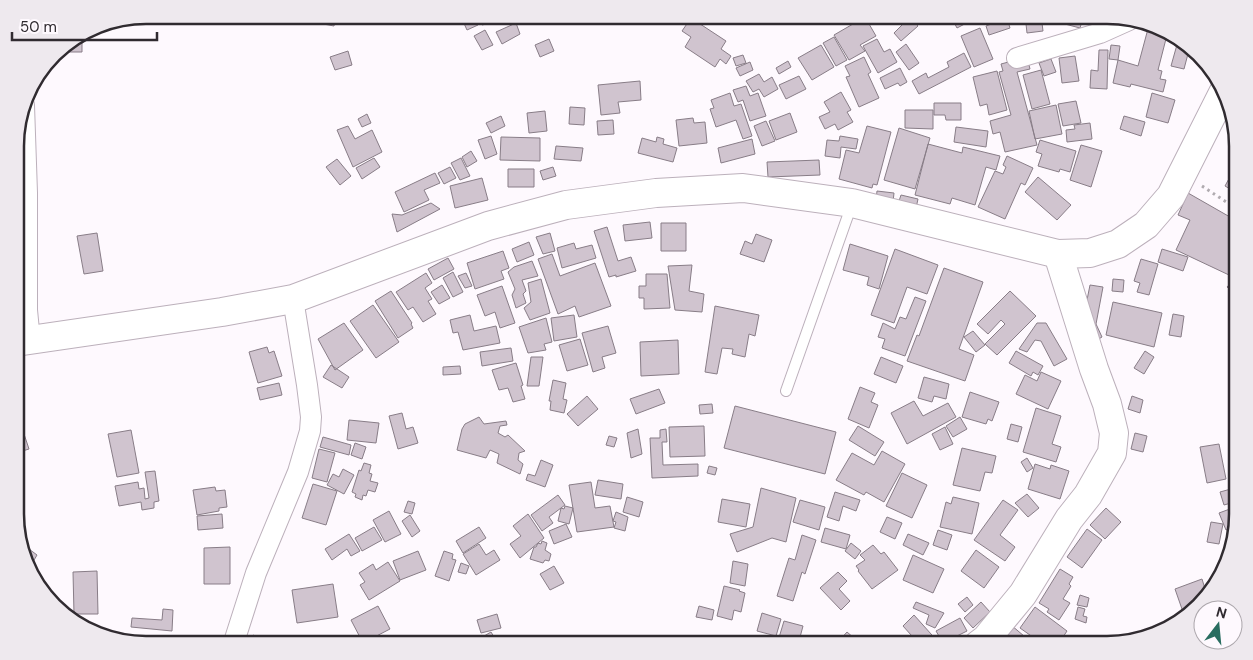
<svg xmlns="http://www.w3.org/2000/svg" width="1253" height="660" font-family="'DM Sans',sans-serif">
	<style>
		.building { fill: #d0c4cf; stroke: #887d87 }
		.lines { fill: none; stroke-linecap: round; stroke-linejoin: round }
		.lane-casing { stroke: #bcb0bb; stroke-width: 12 }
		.street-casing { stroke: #bcb0bb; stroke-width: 22 }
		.secondary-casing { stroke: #bcb0bb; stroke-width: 30 }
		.path { stroke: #b0abb0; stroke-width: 3; stroke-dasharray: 2.5 4; stroke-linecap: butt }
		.lane { stroke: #fff; stroke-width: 10 }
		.street { stroke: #fff; stroke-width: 20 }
		.secondary { stroke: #fff; stroke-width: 28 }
		.rim { fill: none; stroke: #302b30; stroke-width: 2.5 }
	</style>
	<rect width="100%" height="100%" fill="#fef9fe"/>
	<path class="building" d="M 320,15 L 336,15 L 334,26 L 318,23 Z
		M 470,15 L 474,15 L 478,25 L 467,30 L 462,19 Z
		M 479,15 L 524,15 L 482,25 Z
		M 950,15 L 977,15 L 978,17 L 957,28 Z
		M 1025,15 L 1041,15 L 1043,31 L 1027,33 Z
		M 1043,15 L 1084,15 L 1080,28 L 1042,18 Z
		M 865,17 L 876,36 L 860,45 L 865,51 L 849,60 L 834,35 Z
		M 910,17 L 918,26 L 901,41 L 894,33 Z
		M 691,18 L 726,41 L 721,49 L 731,56 L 726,64 L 720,59 L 715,67 L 685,47 L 691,37 L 682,31 Z
		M 1007,18 L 1010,28 L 989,35 L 986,26 Z
		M 516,23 L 520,34 L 502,44 L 496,32 Z
		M 1149,25 L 1165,29 L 1168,31 L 1158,70 L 1162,71 L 1160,79 L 1166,80 L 1163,92 L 1131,84 L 1130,87 L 1113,83 L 1118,60 L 1138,66 Z
		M 980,28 L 993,59 L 974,67 L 961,36 Z
		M 485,30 L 493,45 L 482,50 L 474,36 Z
		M 82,34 L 82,52 L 66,52 L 66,44 Z
		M 834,37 L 847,60 L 836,66 L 823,43 Z
		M 549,39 L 554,51 L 540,57 L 535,45 Z
		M 877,39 L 884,52 L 890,49 L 897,62 L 878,73 L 863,46 Z
		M 1178,41 L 1189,50 L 1184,69 L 1171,66 Z
		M 906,44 L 919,63 L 909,70 L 896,52 Z
		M 821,45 L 834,67 L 812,80 L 798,58 Z
		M 1111,45 L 1120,46 L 1118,60 L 1109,59 Z
		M 1099,50 L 1108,50 L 1107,89 L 1090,88 L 1091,70 L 1098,71 Z
		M 348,51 L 352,65 L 335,70 L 330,57 Z
		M 964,53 L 971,67 L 919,94 L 912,81 L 926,73 L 928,78 L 949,67 L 947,62 Z
		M 743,55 L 746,63 L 736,66 L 733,58 Z
		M 1075,56 L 1079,81 L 1062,83 L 1059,58 Z
		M 864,57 L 871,72 L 868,74 L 879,98 L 859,107 L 846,77 L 850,76 L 845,66 Z
		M 1027,57 L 1030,69 L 1017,72 L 1037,145 L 1005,152 L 1000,132 L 993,134 L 990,121 L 1011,115 L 999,72 L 1003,71 L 1001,64 Z
		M 1051,59 L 1056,72 L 1044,76 L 1039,63 Z
		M 788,61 L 791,67 L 779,74 L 776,68 Z
		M 750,62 L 753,70 L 740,76 L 736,68 Z
		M 900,68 L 907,82 L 900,86 L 898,83 L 885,89 L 880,78 Z
		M 1041,70 L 1050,104 L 1032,109 L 1023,75 Z
		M 997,71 L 1007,110 L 989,115 L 987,104 L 980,106 L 973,77 Z
		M 759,74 L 764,82 L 772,77 L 778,89 L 764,97 L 759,89 L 753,92 L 746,81 Z
		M 799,76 L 806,89 L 786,99 L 779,85 Z
		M 640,81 L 641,100 L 618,102 L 620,113 L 601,115 L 598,85 Z
		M 746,86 L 750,96 L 758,93 L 766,116 L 750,121 L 743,100 L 738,102 L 733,90 Z
		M 841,92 L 851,110 L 847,112 L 853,122 L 838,130 L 835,124 L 825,129 L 819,117 L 830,112 L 824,102 Z
		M 730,93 L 734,106 L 741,104 L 752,136 L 743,139 L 736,120 L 716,127 L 710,109 L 714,108 L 711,100 Z
		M 1152,93 L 1175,100 L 1168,123 L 1146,117 Z
		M 1076,101 L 1081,123 L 1063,126 L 1058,104 Z
		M 934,103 L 961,103 L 961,120 L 946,120 L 945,115 L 934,115 Z
		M 1056,105 L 1062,134 L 1035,139 L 1029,111 Z
		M 570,107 L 585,108 L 584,125 L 569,124 Z
		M 905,110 L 933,110 L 933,129 L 905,128 Z
		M 545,111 L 547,131 L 529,133 L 527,113 Z
		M 790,113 L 797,132 L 776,140 L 769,121 Z
		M 367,114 L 371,123 L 362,127 L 358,119 Z
		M 501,116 L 505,126 L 491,133 L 486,123 Z
		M 1124,116 L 1145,122 L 1141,136 L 1120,129 Z
		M 693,118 L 694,123 L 705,122 L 707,143 L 679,146 L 676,120 Z
		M 613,120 L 614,134 L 598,135 L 597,121 Z
		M 766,121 L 775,141 L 762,146 L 754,126 Z
		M 1090,123 L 1092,139 L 1067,142 L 1066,130 L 1075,129 L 1074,125 Z
		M 348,126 L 355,139 L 372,130 L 382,152 L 353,167 L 337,130 Z
		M 867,126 L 891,132 L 877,185 L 873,184 L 872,188 L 839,179 L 846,150 L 859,153 Z
		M 956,127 L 988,131 L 986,147 L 954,142 Z
		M 899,128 L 930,138 L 915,189 L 884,180 Z
		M 491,136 L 497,154 L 485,159 L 478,140 Z
		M 840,136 L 858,139 L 856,149 L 841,147 L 840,158 L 825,156 L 827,140 L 839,141 Z
		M 501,137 L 540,138 L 540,161 L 500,160 Z
		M 657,137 L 664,139 L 663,144 L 677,148 L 673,162 L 638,153 L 642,138 L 656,142 Z
		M 752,139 L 755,154 L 721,163 L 718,148 Z
		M 1040,140 L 1076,151 L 1070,172 L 1060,169 L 1059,172 L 1038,166 L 1042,154 L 1036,152 Z
		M 928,144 L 962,153 L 963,147 L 1000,156 L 996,170 L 986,167 L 975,205 L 952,198 L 950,204 L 915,195 Z
		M 1081,145 L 1102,151 L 1091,187 L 1070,180 Z
		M 556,146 L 583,148 L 581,161 L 554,159 Z
		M 471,151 L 477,161 L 467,167 L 462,157 Z
		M 1007,156 L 1033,168 L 1025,185 L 1021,183 L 1005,219 L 978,207 L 995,171 L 1003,174 L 1006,167 L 1003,165 Z
		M 374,158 L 380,167 L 362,179 L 356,168 Z
		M 461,158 L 470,176 L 460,180 L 451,163 Z
		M 337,159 L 351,176 L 340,185 L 326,167 Z
		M 819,160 L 820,175 L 768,177 L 767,162 Z
		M 1237,164 L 1237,193 L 1225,186 Z
		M 450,167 L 456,178 L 444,184 L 438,173 Z
		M 553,167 L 556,176 L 543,180 L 540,171 Z
		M 508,169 L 534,169 L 534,187 L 508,187 Z
		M 435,173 L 440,183 L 424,190 L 429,200 L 404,212 L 395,192 Z
		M 1038,177 L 1071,205 L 1057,220 L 1025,192 Z
		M 482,178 L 488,200 L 455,208 L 450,186 Z
		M 877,191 L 894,193 L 893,202 L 876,200 Z
		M 1188,193 L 1237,221 L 1237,257 L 1229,275 L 1176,250 L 1190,220 L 1178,215 Z
		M 901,195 L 918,199 L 916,208 L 898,204 Z
		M 431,203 L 440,209 L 397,232 L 392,214 L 402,215 Z
		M 650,222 L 652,238 L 625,241 L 623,225 Z
		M 661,223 L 686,223 L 686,251 L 661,251 Z
		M 607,227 L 618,261 L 631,257 L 636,271 L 616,277 L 616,275 L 609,277 L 594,231 Z
		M 97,233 L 103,271 L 84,274 L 77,236 Z
		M 550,233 L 555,251 L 543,254 L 536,237 Z
		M 756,234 L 772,240 L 764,262 L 740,254 L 745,241 L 752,244 Z
		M 529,242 L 534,255 L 517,262 L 512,249 Z
		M 574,243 L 576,249 L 592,245 L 596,258 L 562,268 L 557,248 Z
		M 850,244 L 888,256 L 879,289 L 867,285 L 869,277 L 843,270 Z
		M 895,249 L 938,265 L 927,294 L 907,287 L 894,323 L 871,315 Z
		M 1162,249 L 1188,257 L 1183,271 L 1158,262 Z
		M 503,251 L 509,268 L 501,271 L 504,279 L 475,289 L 467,263 Z
		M 552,254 L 560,276 L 595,263 L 611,306 L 579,317 L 575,306 L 558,314 L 538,259 Z
		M 448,258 L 454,269 L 434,280 L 428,269 Z
		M 1141,259 L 1158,264 L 1149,295 L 1137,292 L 1140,283 L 1134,281 Z
		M 532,261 L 538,276 L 522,280 L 526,291 L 523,294 L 526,303 L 516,308 L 512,295 L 515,289 L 508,272 L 514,267 Z
		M 692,265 L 689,291 L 704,294 L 702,312 L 675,310 L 668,266 Z
		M 944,268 L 983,282 L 959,349 L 974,355 L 965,381 L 907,361 L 917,335 L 919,336 Z
		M 453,272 L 463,292 L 453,297 L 443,278 Z
		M 426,273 L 432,283 L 425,288 L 432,299 L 428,301 L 436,314 L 423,322 L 413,307 L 408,310 L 396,292 Z
		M 466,273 L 472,286 L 465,288 L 458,276 Z
		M 646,274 L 667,274 L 670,308 L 644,309 L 644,298 L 639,298 L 639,286 L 646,286 Z
		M 1237,276 L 1237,296 L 1227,287 Z
		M 541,279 L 550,313 L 530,320 L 524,308 L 531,302 L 528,283 Z
		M 1113,279 L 1124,280 L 1123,292 L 1112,291 Z
		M 442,285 L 450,298 L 439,304 L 431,292 Z
		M 1090,285 L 1103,287 L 1096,324 L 1102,337 L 1092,343 L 1083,320 Z
		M 502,286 L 515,323 L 500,328 L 495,312 L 485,316 L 477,295 Z
		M 391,291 L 412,323 L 411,324 L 413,328 L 398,338 L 375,301 Z
		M 1010,291 L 1036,316 L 997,355 L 985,344 L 1005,324 L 1001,320 L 988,334 L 977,324 Z
		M 915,297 L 926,301 L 905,356 L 882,348 L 885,339 L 878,337 L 883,323 L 895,329 L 900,317 L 906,319 Z
		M 1113,302 L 1162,313 L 1154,347 L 1106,335 Z
		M 373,305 L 399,342 L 376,358 L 350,321 Z
		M 715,306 L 759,315 L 755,336 L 749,334 L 745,357 L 732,354 L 733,349 L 722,348 L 717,374 L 705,372 Z
		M 1173,314 L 1184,316 L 1181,337 L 1169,335 Z
		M 470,315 L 474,331 L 496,326 L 500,343 L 463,350 L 458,332 L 453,333 L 450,320 Z
		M 574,315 L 577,337 L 554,341 L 551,318 Z
		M 546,318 L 552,342 L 544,344 L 546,350 L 528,353 L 519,327 Z
		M 344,323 L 363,350 L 335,370 L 318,339 Z
		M 1037,323 L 1046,323 L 1067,359 L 1054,366 L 1041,341 L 1035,340 L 1027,352 L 1019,349 Z
		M 608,326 L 616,353 L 602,357 L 605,368 L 593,372 L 582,333 Z
		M 973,331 L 985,345 L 976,352 L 964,337 Z
		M 580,339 L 588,365 L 567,371 L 559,345 Z
		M 678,340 L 679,374 L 641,376 L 640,342 Z
		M 267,347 L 269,353 L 274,351 L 282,376 L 258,383 L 249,352 Z
		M 511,348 L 513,361 L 482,366 L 480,352 Z
		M 1016,351 L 1043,366 L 1038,375 L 1033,372 L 1031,376 L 1009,363 Z
		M 1145,351 L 1154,357 L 1144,374 L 1134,368 Z
		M 531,357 L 543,357 L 539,386 L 527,386 Z
		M 881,357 L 903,366 L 896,383 L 874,374 Z
		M 516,363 L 523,385 L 521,386 L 525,399 L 513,402 L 508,388 L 499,390 L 492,370 Z
		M 331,365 L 349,377 L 342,388 L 323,377 Z
		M 460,366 L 461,374 L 443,375 L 443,367 Z
		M 1041,372 L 1061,381 L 1048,409 L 1016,394 L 1025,375 L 1037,381 Z
		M 924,377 L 949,384 L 946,399 L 934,396 L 932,402 L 918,398 Z
		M 553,380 L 566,383 L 563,399 L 567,400 L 564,413 L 550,410 L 551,401 L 549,401 Z
		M 279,383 L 282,395 L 260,400 L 257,388 Z
		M 860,387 L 875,393 L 871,402 L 878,405 L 869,428 L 848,419 Z
		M 659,389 L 665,403 L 636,414 L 630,399 Z
		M 970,392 L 999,402 L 992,421 L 988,419 L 986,424 L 962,417 Z
		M 587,396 L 598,409 L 578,426 L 567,414 Z
		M 1132,396 L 1143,400 L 1140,413 L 1128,409 Z
		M 914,401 L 923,416 L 948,403 L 956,417 L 907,444 L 891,413 Z
		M 712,404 L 713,413 L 700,414 L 699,405 Z
		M 735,406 L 836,432 L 825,474 L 724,448 Z
		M 1036,408 L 1061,416 L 1052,444 L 1061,447 L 1056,462 L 1023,452 Z
		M 402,413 L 406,429 L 413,427 L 418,443 L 398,449 L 389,416 Z
		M 479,417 L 484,424 L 506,421 L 507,425 L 500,426 L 498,433 L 505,437 L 508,435 L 525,451 L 519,453 L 518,460 L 523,464 L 520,474 L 497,463 L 499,454 L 490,450 L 486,458 L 457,450 L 462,429 L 465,424 Z
		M 960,417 L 967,429 L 953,437 L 946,426 Z
		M 349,420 L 379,423 L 376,443 L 347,440 Z
		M 1011,424 L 1022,427 L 1018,442 L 1007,439 Z
		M 704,426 L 705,456 L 670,457 L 669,427 Z
		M 858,426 L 884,442 L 875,456 L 849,440 Z
		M 945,427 L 953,444 L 940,450 L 932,434 Z
		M 638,429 L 642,454 L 631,458 L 627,433 Z
		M 666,429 L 667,442 L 662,442 L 663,465 L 698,464 L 698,476 L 652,478 L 650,438 L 660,438 L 660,430 Z
		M 131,430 L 139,473 L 117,477 L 108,434 Z
		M 23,431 L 29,449 L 16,453 L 16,433 Z
		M 1135,433 L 1147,436 L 1143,452 L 1131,449 Z
		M 609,436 L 617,438 L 614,447 L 606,445 Z
		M 323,437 L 351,445 L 349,455 L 320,447 Z
		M 355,443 L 366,447 L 362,459 L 351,455 Z
		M 1219,444 L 1226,479 L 1207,483 L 1200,447 Z
		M 962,448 L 996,456 L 992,473 L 985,472 L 980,491 L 953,485 Z
		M 319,449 L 335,453 L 327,482 L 312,478 Z
		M 882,451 L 905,464 L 884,502 L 866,492 L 864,495 L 836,480 L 852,453 L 874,465 Z
		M 1027,458 L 1033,468 L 1027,472 L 1021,462 Z
		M 541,460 L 553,465 L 545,487 L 526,480 L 528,474 L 535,476 Z
		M 364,463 L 371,465 L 369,473 L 372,474 L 370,481 L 378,483 L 375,492 L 368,490 L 366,496 L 363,495 L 362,500 L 355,497 L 356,494 L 352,492 L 359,470 L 361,471 Z
		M 1035,464 L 1050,469 L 1051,465 L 1069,471 L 1060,499 L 1028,489 Z
		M 709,466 L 717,468 L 715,475 L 707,473 Z
		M 343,469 L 354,475 L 344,494 L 327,485 L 333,474 L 339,477 Z
		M 155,471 L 159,501 L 154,502 L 154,508 L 142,510 L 141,502 L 119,506 L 115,486 L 138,482 L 139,489 L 144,488 L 145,499 L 149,498 L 145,472 Z
		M 902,473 L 927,485 L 912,518 L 886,506 Z
		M 598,480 L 623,484 L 621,499 L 595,495 Z
		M 591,482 L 595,508 L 610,506 L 614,527 L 577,532 L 569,485 Z
		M 313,484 L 337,491 L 326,525 L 302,518 Z
		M 215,487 L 216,491 L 225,490 L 227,507 L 219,508 L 219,511 L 197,515 L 193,490 Z
		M 1238,487 L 1238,501 L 1224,505 L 1220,492 Z
		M 761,488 L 796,498 L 786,542 L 772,538 L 737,552 L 730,534 L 753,527 Z
		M 835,492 L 860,500 L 856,511 L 843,506 L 839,521 L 827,517 Z
		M 1027,494 L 1039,508 L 1028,517 L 1015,503 Z
		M 558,495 L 565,505 L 549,517 L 553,523 L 542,531 L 531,515 Z
		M 627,497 L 643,502 L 639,517 L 623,512 Z
		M 953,497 L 979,503 L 972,534 L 940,527 L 946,502 L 951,504 Z
		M 722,499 L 750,504 L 746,527 L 718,522 Z
		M 800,500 L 825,507 L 819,530 L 793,522 Z
		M 1003,500 L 1018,510 L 1000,535 L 1015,547 L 1005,561 L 974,540 Z
		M 408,501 L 415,503 L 412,514 L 404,512 Z
		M 565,506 L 573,508 L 569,524 L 558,521 L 561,508 L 564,509 Z
		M 1238,506 L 1235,526 L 1226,530 L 1219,513 Z
		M 1106,508 L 1121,522 L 1105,539 L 1090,525 Z
		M 389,511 L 401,534 L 385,542 L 373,520 Z
		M 616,512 L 628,517 L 625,531 L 614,528 L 616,522 L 613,521 Z
		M 222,514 L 223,528 L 198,530 L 197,516 Z
		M 528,514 L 544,538 L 520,558 L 510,544 L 521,536 L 513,526 Z
		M 410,515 L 420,531 L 412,537 L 402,521 Z
		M 887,517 L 902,523 L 895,539 L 880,532 Z
		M 1211,522 L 1223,524 L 1219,544 L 1207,542 Z
		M 566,524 L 572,537 L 554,544 L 549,531 Z
		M 374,527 L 382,540 L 362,551 L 355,538 Z
		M 479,527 L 486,538 L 463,553 L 456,541 Z
		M 825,528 L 850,535 L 846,549 L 821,542 Z
		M 1087,529 L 1102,540 L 1082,568 L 1067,557 Z
		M 938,530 L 952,535 L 947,550 L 933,545 Z
		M 349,534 L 360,551 L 351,556 L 347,549 L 332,560 L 325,549 Z
		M 908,534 L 929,543 L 923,555 L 903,545 Z
		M 802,535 L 816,540 L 805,574 L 802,572 L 793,601 L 777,596 L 789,558 L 795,560 Z
		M 542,541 L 547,543 L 545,550 L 551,554 L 549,561 L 545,560 L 543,563 L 530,559 L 534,547 L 536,547 L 538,543 L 541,544 Z
		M 851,543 L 861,551 L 855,559 L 845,551 Z
		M 479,544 L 486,555 L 494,550 L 500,560 L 476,575 L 463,554 Z
		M 873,545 L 881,554 L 884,552 L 898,570 L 872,589 L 858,571 L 859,570 L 856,566 L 865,560 L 860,555 Z
		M 25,546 L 37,555 L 30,567 L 23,549 Z
		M 230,547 L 230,584 L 204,584 L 204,548 Z
		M 976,550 L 999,567 L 984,588 L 961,571 Z
		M 418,551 L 426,570 L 400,580 L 393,561 Z
		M 444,551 L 453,554 L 452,559 L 456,560 L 449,581 L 435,576 Z
		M 913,555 L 944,569 L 933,593 L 903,580 Z
		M 733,561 L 748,564 L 745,586 L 730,583 Z
		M 388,562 L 400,581 L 369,600 L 360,585 L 365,582 L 359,573 L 373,564 L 376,570 Z
		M 461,563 L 469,566 L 466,574 L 458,572 Z
		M 554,566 L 564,583 L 550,590 L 540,574 Z
		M 1060,569 L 1073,577 L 1069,584 L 1071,586 L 1063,599 L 1070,603 L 1059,620 L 1047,612 L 1049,609 L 1039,603 Z
		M 97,571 L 98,614 L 74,614 L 73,572 Z
		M 838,572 L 847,581 L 839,589 L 850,601 L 841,610 L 820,588 Z
		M 1202,579 L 1206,592 L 1192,609 L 1183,612 L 1175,589 Z
		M 333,584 L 338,617 L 297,623 L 292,590 Z
		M 724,586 L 740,590 L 739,591 L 745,593 L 741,612 L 734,610 L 732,620 L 717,616 Z
		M 1080,595 L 1089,598 L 1087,607 L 1077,605 Z
		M 967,597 L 973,605 L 965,612 L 958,604 Z
		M 916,602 L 944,613 L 935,628 L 926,624 L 929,615 L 913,608 Z
		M 981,602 L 990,612 L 973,628 L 964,618 Z
		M 378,606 L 390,629 L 363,643 L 351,620 Z
		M 699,606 L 714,610 L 712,620 L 696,617 Z
		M 1035,607 L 1067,631 L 1061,640 L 1065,643 L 1064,645 L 1044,645 L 1020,628 Z
		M 1078,607 L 1085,609 L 1083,616 L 1087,617 L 1086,623 L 1075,619 Z
		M 163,609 L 173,610 L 172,631 L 131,627 L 132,618 L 162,620 Z
		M 762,613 L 781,619 L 776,636 L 757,631 Z
		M 497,614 L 501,628 L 481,633 L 477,620 Z
		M 914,615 L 940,644 L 939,645 L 920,645 L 903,626 Z
		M 960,618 L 967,631 L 943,643 L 936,631 Z
		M 784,621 L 803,626 L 799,641 L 792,639 L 790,645 L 778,641 Z
		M 1011,625 L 1031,642 L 1029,645 L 993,645 Z
		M 491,632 L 499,645 L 474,645 L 472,643 Z
		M 847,632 L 862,645 L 839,645 L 837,643 Z
		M 253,635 L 274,645 L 248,645 Z
		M 202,638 L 212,641 L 211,645 L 181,645 L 183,639 L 200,645 Z
		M 772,638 L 774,645 L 749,645 L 749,642 Z"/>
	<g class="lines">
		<defs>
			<path id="lane" d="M 786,391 L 852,204"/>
			<path id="street" d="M 1017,58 L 1100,33 L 1129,20
				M 24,105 L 27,193 L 27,310 L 30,341
				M 233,645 L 256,573 L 298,472 L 310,431 L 311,417 L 307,385 L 293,299"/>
			<path id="secondary" d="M 16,342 L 222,312 L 293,299 L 488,226 L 566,205 L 656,193 L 743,188 L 852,203 L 1058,254 L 1090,253 L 1118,244 L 1146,225 L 1171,196 L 1223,93
				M 978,645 L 986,639 L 1023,594 L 1069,519 L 1088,495 L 1112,453 L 1114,433 L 1107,404 L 1094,369 L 1058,254"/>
		</defs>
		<use href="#lane" class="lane-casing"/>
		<use href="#street" class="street-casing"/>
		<use href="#secondary" class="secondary-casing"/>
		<path class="path" d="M 1202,186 L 1237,209"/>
		<use href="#lane" class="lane"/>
		<use href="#street" class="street"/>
		<use href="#secondary" class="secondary"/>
	</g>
	<path d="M0 0H1253V660H0ZM146 24H1107A122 122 0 0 1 1229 146V514A122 122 0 0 1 1107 636H146A122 122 0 0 1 24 514V146A122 122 0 0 1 146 24Z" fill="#eee9ee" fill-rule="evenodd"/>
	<path class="rim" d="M146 24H1107A122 122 0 0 1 1229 146V514A122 122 0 0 1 1107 636H146A122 122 0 0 1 24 514V146A122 122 0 0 1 146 24Z"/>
	<g transform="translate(1218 625) rotate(16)"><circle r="24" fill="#fef9fe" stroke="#aca7ac"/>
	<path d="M0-4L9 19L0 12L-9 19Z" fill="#296d60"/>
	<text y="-8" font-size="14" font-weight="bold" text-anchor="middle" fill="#302b30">N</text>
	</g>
	<path d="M12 32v8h145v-8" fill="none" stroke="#302b30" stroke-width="2.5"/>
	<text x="20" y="32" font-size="15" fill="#302b30" stroke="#fef9fe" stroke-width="4" paint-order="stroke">50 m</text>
</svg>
